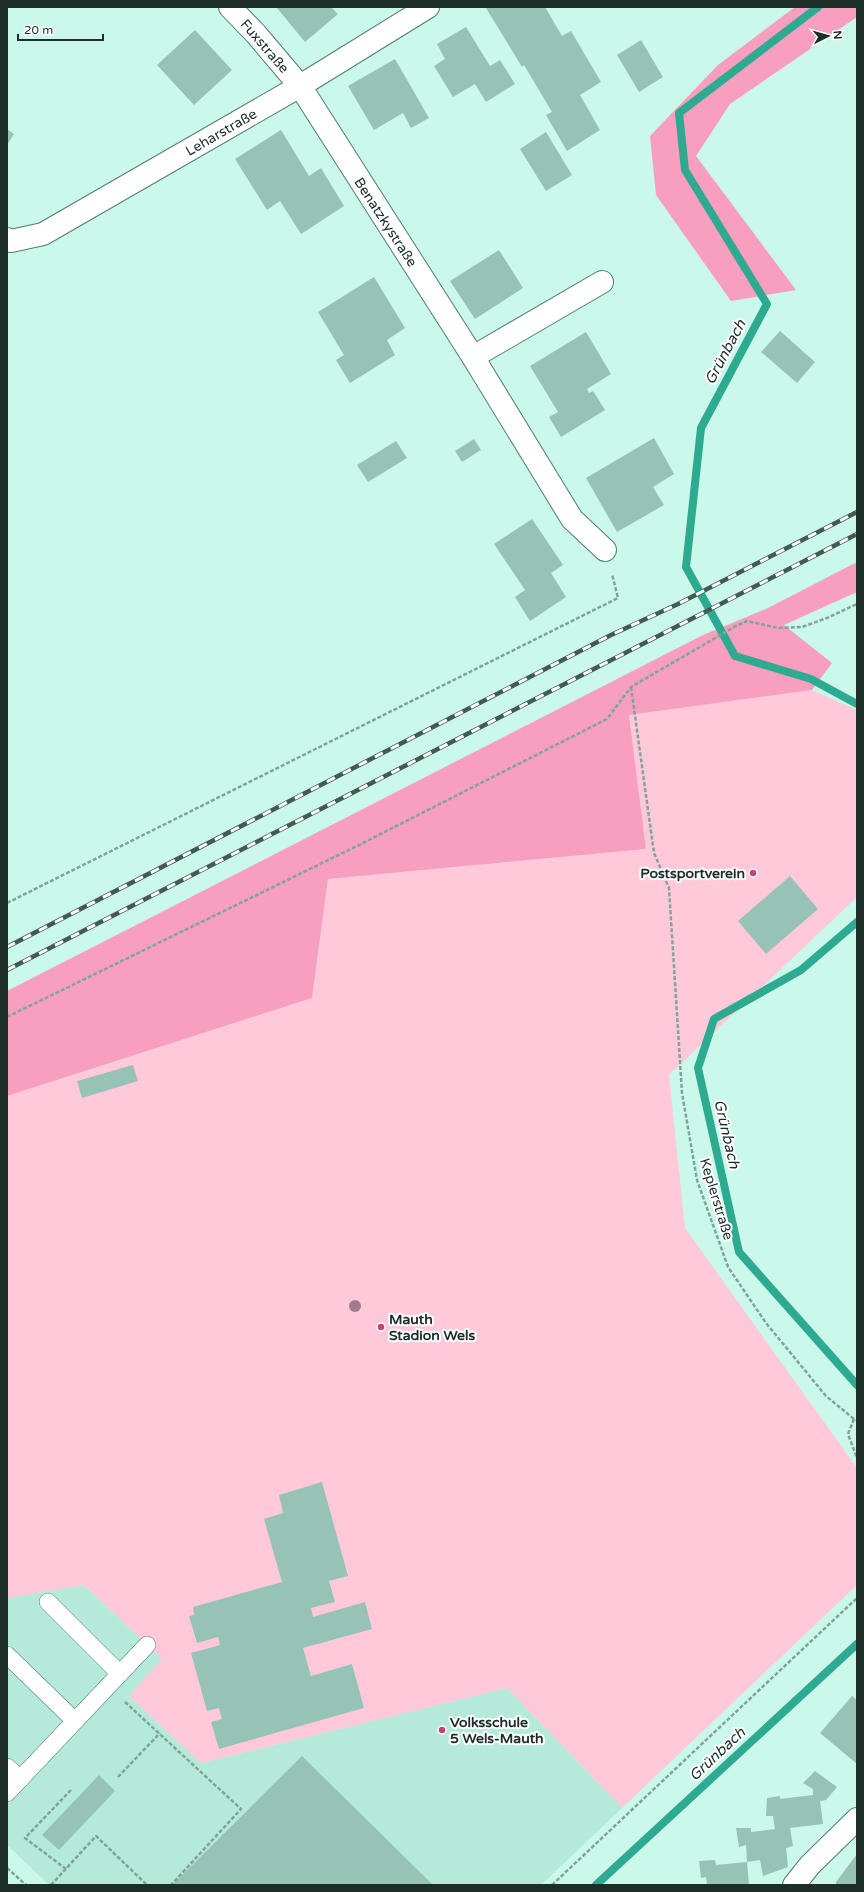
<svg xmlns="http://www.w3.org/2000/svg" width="864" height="1892" font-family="'Varela Round',sans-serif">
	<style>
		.built { fill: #b5eadb }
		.green { fill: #ffc9da }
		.forest { fill: #f89ebe }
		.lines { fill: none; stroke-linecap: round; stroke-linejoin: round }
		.stream { stroke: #2eaa91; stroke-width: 8 }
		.building { fill: #97c3b6 }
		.lane-casing { stroke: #527c70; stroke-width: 18 }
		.street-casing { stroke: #527c70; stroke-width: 24 }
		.path { stroke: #81a399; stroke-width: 2.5; stroke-dasharray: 4 2; stroke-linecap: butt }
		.lane { stroke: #fff; stroke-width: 17 }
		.street { stroke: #fff; stroke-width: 22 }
		.rail-casing { stroke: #425a53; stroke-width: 4.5 }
		.rail { stroke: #fff; stroke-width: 3; stroke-dasharray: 9; stroke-linecap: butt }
		.tree { fill: #a07b90 }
		.poi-dot { fill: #c9417c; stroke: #fff; stroke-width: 1.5 }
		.labels { text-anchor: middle; stroke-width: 4; stroke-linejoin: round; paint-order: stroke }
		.street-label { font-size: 14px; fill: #1d2e29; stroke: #fff }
		.poi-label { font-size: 14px; font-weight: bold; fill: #1d2e29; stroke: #fff; text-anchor: start }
		.water-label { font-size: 15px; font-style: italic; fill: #192e28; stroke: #fff }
	</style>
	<rect width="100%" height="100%" fill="#caf8ea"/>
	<path class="built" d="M 84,1585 L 162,1659 L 201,1763 L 507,1688 L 622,1808 L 541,1885 L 49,1885 L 7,1845 L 7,1598 Z"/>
	<path class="green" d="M 812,690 L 857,710 L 857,897 L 669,1075 L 685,1228 L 857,1468 L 857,1585 L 622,1808 L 507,1688 L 201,1763 L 129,1696 L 162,1659 L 84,1585 L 7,1598 L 7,1096 L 312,998 L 328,879 L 646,849 L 629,715 Z"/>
	<path class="forest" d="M 795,7 L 857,7 L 857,17 L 730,104 L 696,156 L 796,290 L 731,301 L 656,195 L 650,136 L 718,65 Z
		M 857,562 L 857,592 L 784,625 L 832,663 L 812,690 L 629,715 L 646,849 L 328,879 L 312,998 L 7,1096 L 7,991 L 703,635 L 768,608 Z"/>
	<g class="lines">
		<path class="stream" d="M 818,7 L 679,113 L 685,170 L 767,304 L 701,428 L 686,567 L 735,656 L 811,679 L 857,704
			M 857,922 L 801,970 L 714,1019 L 698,1068 L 739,1252 L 857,1385
			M 596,1885 L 857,1644"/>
	</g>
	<path class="building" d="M 278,7 L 331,7 L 338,14 L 305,42 L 277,8 Z
		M 487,7 L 545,7 L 562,36 L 571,31 L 601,82 L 580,95 L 600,130 L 567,151 L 546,115 L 552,112 L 524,65 L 522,67 L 486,8 Z
		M 466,27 L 490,66 L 500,60 L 515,84 L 486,102 L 475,84 L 453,97 L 434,66 L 445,59 L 437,44 Z
		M 195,30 L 232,70 L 194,105 L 157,65 Z
		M 641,40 L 663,77 L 639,92 L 617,55 Z
		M 395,59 L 429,118 L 411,128 L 403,113 L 374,130 L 348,86 Z
		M 7,129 L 14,134 L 7,145 Z
		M 281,130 L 309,176 L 321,168 L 344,206 L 301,234 L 280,201 L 267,210 L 235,159 Z
		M 546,132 L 572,175 L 546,191 L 520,149 Z
		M 499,250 L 523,288 L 475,319 L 450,281 Z
		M 374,277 L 405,328 L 387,340 L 395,355 L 350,383 L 336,360 L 344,355 L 318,312 Z
		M 780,331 L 815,362 L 797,383 L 761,352 Z
		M 586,332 L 611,374 L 587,389 L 589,393 L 593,391 L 605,410 L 561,437 L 549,417 L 558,412 L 530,366 Z
		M 654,438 L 674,474 L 653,487 L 664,505 L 617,532 L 586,478 Z
		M 474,439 L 481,450 L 462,462 L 455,451 Z
		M 396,441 L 407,458 L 368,482 L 357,465 Z
		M 532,519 L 563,565 L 551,573 L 566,597 L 530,621 L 515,597 L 525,590 L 494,544 Z
		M 790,876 L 818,909 L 766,954 L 738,921 Z
		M 133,1065 L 138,1081 L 82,1098 L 77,1081 Z
		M 322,1482 L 348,1576 L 329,1581 L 335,1602 L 311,1608 L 313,1617 L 365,1602 L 372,1629 L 303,1648 L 311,1676 L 352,1664 L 364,1708 L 219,1749 L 211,1722 L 222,1719 L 219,1708 L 207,1711 L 191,1653 L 220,1645 L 218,1637 L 197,1643 L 189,1616 L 194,1615 L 193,1607 L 282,1582 L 264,1519 L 283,1513 L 279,1495 Z
		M 852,1696 L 857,1700 L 857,1764 L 820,1733 Z
		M 302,1756 L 433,1885 L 172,1885 Z
		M 815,1771 L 837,1787 L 826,1800 L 820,1801 L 823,1824 L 790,1828 L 793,1846 L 786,1848 L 788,1867 L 763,1876 L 760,1860 L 747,1862 L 746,1845 L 739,1847 L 736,1828 L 751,1828 L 751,1832 L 775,1829 L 773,1816 L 766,1816 L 767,1798 L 780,1796 L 780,1799 L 813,1795 L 813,1789 L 803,1783 Z
		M 99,1775 L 115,1791 L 59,1850 L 42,1835 Z
		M 857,1854 L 857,1885 L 836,1885 L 836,1882 Z
		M 715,1860 L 716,1865 L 747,1862 L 749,1885 L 707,1885 L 706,1877 L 701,1878 L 699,1861 Z"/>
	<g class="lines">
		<defs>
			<path id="lane" d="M 48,1602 L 120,1674
				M 7,1655 L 75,1721
				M 7,1767 L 21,1779
				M 7,1793 L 147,1645"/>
			<path id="street" d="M 230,7 L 256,34 L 300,86 L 473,357 L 572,519 L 605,550
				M 7,239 L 11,241 L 43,234 L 300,86 L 428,7
				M 473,357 L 602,282
				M 794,1885 L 810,1865 L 857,1819"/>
		</defs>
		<use href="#lane" class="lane-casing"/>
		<use href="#street" class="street-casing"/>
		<path class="path" d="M 631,687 L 654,853 L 669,888 L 682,1093 L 697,1180 L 728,1267 L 766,1323 L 826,1396 L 854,1419 L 857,1420
			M 7,903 L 618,598 L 612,574
			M 7,1017 L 361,844 L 607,719 L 631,687 L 736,626 L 747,621 L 778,628 L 802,627 L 827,618 L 857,604
			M 854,1419 L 848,1434 L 857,1458
			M 125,1702 L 241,1809 L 171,1885
			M 118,1777 L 160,1733
			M 7,1868 L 26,1885
			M 66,1869 L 25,1838 L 71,1790
			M 51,1885 L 96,1836 L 147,1885
			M 552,1885 L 857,1598"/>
		<use href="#lane" class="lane"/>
		<use href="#street" class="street"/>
		<defs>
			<path id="rail" d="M 7,947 L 611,635 L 678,604 L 857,512
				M 7,970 L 857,534"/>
		</defs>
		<use href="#rail" class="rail-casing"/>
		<use href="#rail" class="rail"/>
	</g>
	<circle class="tree" cx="355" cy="1306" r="6"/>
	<g class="poi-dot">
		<circle cx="753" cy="873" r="4"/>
		<circle cx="381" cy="1327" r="4"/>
		<circle cx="442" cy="1730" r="4"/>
	</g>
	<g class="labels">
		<g class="street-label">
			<text transform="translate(265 46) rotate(49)" y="5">Fuxstraße</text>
			<text transform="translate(221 132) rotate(-30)" y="5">Leharstraße</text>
			<text transform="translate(386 222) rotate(57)" y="5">Benatzkystraße</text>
			<text transform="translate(717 1199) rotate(73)" y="5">Keplerstraße</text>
		</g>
		<g class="poi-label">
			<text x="745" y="878" text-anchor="end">Postsportverein</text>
			<text x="389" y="1324">Mauth<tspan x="389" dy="16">Stadion Wels</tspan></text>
			<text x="450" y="1727">Volksschule<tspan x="450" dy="16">5 Wels-Mauth</tspan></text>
		</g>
		<g class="water-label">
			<text transform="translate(725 352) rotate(-62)" y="5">Grünbach</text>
			<text transform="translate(727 1134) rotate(77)" y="5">Grünbach</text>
			<text transform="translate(717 1754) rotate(-43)" y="5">Grünbach</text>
		</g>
	</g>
	<rect width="864" height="1892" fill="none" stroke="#1d2e29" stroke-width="16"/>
	<g transform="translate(828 36) rotate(84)" stroke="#ffffff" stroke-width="3" paint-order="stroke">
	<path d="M0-3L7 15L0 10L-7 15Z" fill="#1d2e29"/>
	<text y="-6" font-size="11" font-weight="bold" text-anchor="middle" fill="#1d2e29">N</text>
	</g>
	<path d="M18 34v6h85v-6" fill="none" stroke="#1d2e29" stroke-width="2"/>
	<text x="24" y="34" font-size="12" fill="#1d2e29" stroke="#ffffff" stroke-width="3" paint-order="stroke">20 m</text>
</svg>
